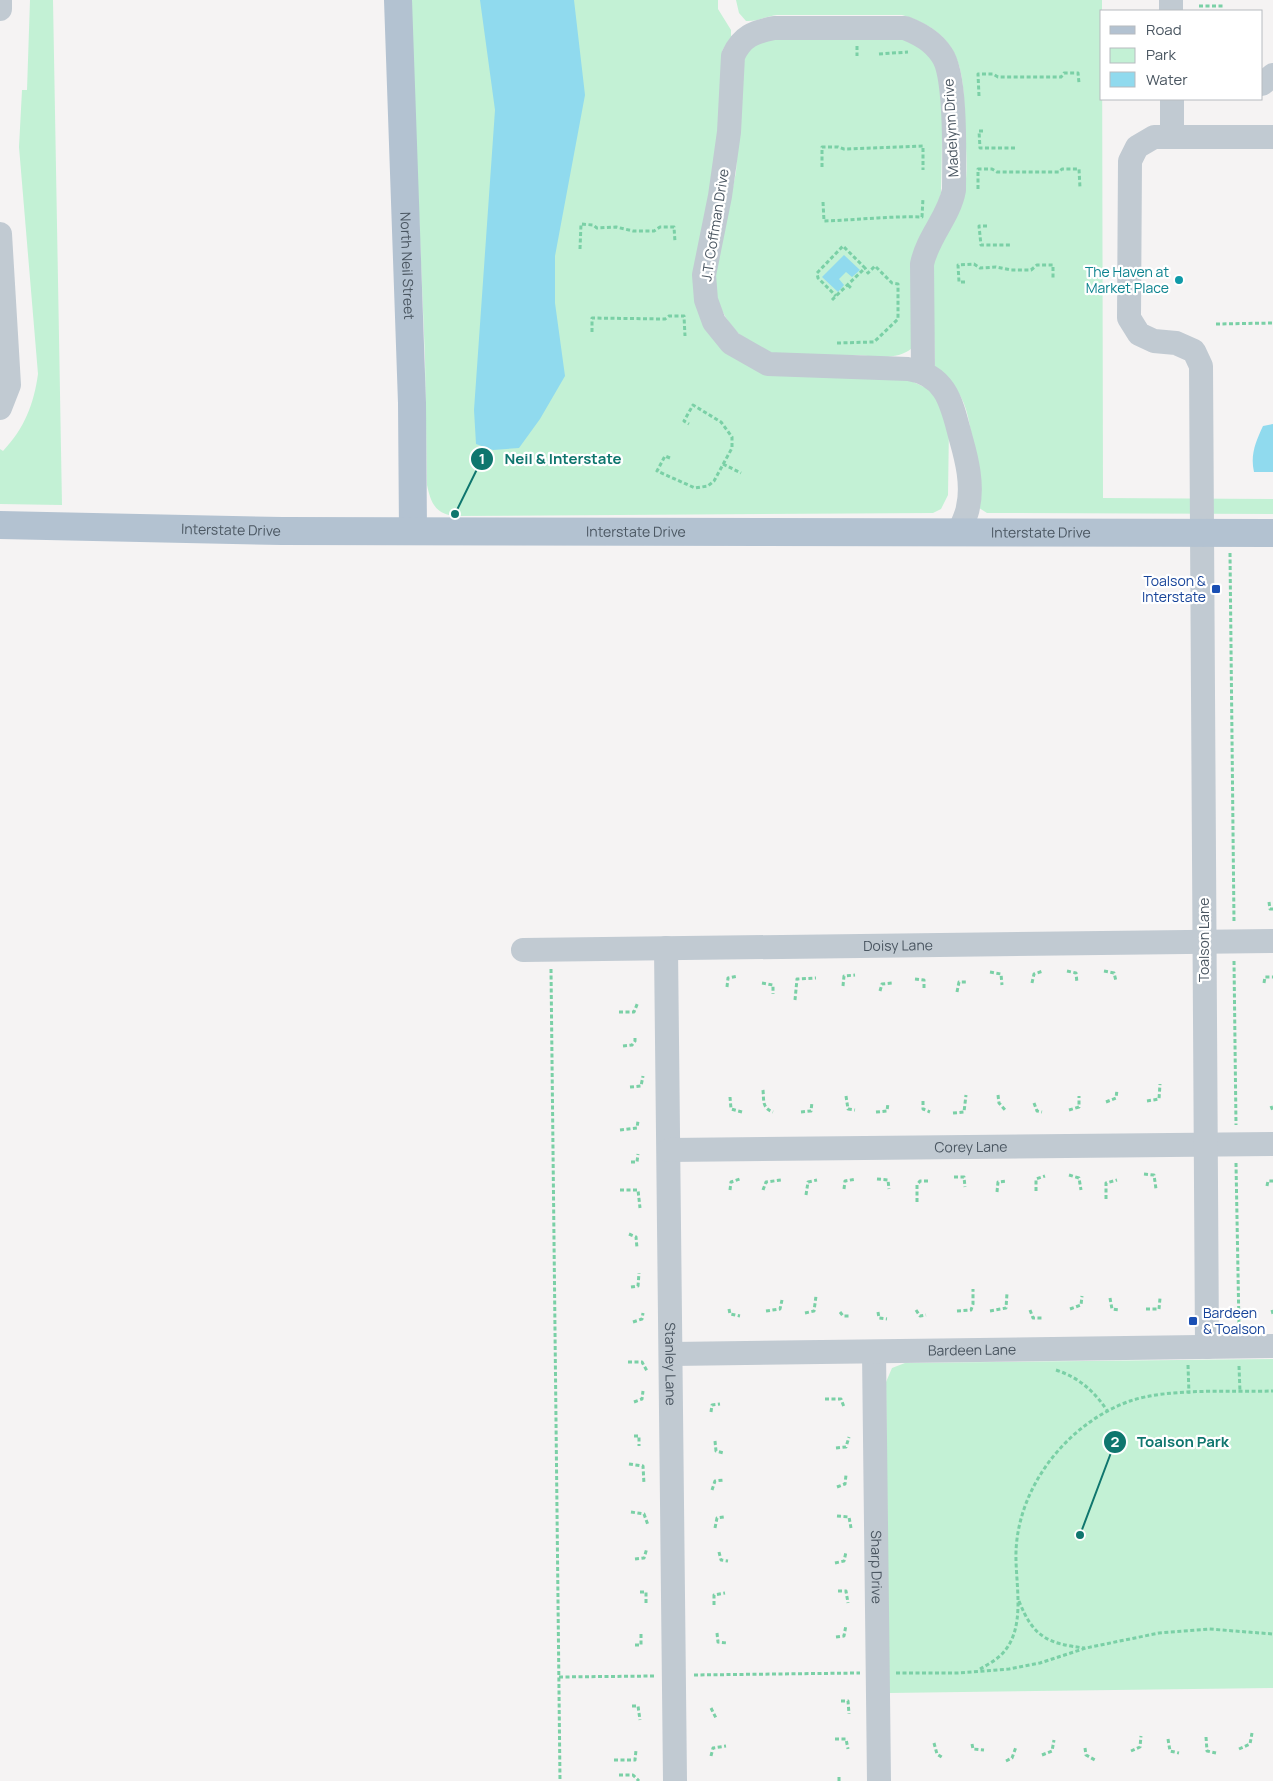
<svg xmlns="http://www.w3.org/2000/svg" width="1273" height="1781" font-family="Manrope,sans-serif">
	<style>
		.green { fill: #c3f1d5 }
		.water { fill: #90daee }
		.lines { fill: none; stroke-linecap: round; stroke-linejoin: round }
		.path { stroke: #7ad0a6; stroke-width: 3; stroke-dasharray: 4 2.5; stroke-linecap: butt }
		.minor { stroke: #c1cad2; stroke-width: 24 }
		.major { stroke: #b3c2d1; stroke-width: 28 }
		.culture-dot { fill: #0f9aa8; stroke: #fff; stroke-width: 2 }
		.transit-dot { fill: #1a4fb4; stroke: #fff; stroke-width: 2 }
		.labels { text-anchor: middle; stroke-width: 4.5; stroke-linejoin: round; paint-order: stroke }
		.street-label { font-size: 14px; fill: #4a5661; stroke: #fff }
		.culture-label { font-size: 14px; fill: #0d838f; stroke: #fff; text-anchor: end }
		.transit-label { font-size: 14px; fill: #164399; stroke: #fff; text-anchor: end }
		.leader { fill: none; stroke: #0f766e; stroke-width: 2 }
		.callout-dot { fill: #0f766e; stroke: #fff; stroke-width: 2 }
		.mark-label { font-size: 15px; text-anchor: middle; font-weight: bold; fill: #fff }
		.callout-label { font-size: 15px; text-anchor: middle; font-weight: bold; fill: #0f766e; stroke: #fff; stroke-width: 4.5; stroke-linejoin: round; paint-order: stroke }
	</style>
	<rect width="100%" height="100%" fill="#f5f3f3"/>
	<path class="green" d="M 30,0 L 53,0 L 62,505 L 0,504 L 0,449 L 3,451 C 24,429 34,404 38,374 L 19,147 L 22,90 L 27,90 Z
		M 410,0 L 718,0 L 718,9 L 731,30 L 731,37 L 722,51 L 720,126 L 703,231 L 720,345 L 896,374 L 933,391 L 949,425 L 948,495 L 941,509 L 933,513 L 455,516 C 436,514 431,504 427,485 L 425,358 Z
		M 736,0 L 1102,0 L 1103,498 L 1273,499 L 1273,514 L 987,513 L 976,506 C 973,474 976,419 958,392 C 952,383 942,375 935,366 L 932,269 C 938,240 959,214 965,187 C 968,169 966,149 965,130 C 964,74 965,34 902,15 L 777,15 C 767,16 756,22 746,21 L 739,13 Z
		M 899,37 L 914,43 L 934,60 L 943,87 L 941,193 L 912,348 C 896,362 873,355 853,355 C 830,355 804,359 781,355 C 743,349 716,316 714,279 L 736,172 L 743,56 L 757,40 Z
		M 1273,1359 L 1273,1688 L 889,1693 L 886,1382 L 892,1368 L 905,1363 Z"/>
	<path class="water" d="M 480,0 L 574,0 L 585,95 L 555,256 L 555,303 L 565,376 L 540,419 L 519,448 L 493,450 L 476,444 L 474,410 L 495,110 Z
		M 844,255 L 860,270 L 852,277 L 846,272 L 839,279 L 844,285 L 838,292 L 822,277 Z
		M 1273,424 L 1273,472 L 1254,472 C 1250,455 1256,441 1263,426 Z"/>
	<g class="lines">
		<path class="path" d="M 1199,6 L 1225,6
			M 857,46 L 857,56
			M 879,54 L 908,52
			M 979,96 L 978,74 L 993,74 L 998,77 L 1061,77 L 1064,73 L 1078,73 L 1079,83
			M 983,131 L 979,131 L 980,148 L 1015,148
			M 822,167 L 822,147 L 838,147 L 844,149 L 923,146 L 923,170
			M 978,189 L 978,169 L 992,169 L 997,172 L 1059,172 L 1062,169 L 1079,169 L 1080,188
			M 823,202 L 824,221 C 857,220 889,216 922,217 L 923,198
			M 987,226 L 979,226 L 981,245 L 1012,245
			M 580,249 L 581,224 L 593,225 L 597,228 L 616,227 L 633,231 L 654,231 L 660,227 L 674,227 L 675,242
			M 965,282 L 959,282 L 958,265 L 974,264 L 980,268 L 996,267 L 1011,270 L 1031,270 L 1037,265 L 1053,265 L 1053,278
			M 848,285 L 852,289
			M 832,300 L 836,296 L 865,268 L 843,246 L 817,273 L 818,278 L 836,296
			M 1216,324 L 1273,323
			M 592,332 L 592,318 L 665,319 L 669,316 L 684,316 L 685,336
			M 837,343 L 874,342 L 898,319 L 898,284 L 892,283 L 875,266 L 868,273 L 865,268
			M 670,458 L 665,456 L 657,471 L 695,488 L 708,486 L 714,481 L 732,448 L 732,437 L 721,422 L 693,405 L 684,421 L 689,424
			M 723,464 L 741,473
			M 1230,553 L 1234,922
			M 1269,902 L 1270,909 L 1273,909
			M 1234,961 L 1236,1125
			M 551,969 L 560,1781
			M 1067,971 L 1076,973 L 1077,983
			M 1104,971 L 1114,973 L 1116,981
			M 990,972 L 1001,974 L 1002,985
			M 915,979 L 924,980 L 924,990
			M 762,983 L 773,985 L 773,994
			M 1032,983 L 1034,974 L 1043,971
			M 1264,983 L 1265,977 L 1273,977
			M 843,986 L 844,976 L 855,975
			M 727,987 L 728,978 L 738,976
			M 880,991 L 882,984 L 892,983
			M 957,992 L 959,982 L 966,982
			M 795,1000 L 797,979 L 816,978
			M 619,1012 L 634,1012 L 638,1002
			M 623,1046 L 632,1045 L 635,1041 L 635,1036
			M 630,1087 L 641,1086 L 643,1076
			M 763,1090 C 764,1101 762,1108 773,1112
			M 998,1095 L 999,1103 L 1006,1111
			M 846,1096 L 848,1109 L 855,1110
			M 730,1097 L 731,1109 L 742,1112
			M 923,1101 L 923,1109 L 930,1112
			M 1147,1101 L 1159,1099 L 1160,1084
			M 1106,1102 L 1116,1098 L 1117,1090
			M 1034,1103 L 1037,1111 L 1042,1112
			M 1271,1106 L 1273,1111
			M 1069,1110 L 1079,1107 L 1079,1096
			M 801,1112 L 811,1111 L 812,1102
			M 876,1112 L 887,1111 L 888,1103
			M 953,1113 L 964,1112 L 966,1095
			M 620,1130 L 637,1128 L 638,1121
			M 631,1162 L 637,1162 L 638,1154
			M 1236,1163 L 1239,1327
			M 1144,1174 L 1154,1175 L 1156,1189
			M 1069,1175 L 1079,1178 L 1081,1190
			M 954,1177 L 964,1177 L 965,1187
			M 877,1179 L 888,1180 L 889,1189
			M 1267,1186 L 1268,1181 L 1273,1181
			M 844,1189 L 845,1181 L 856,1179
			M 620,1190 L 638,1190 L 640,1208
			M 730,1190 L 731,1182 L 740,1179
			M 763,1190 L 766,1182 L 781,1180
			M 1036,1191 L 1036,1179 L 1045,1176
			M 997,1192 L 998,1182 L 1007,1181
			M 806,1195 L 808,1182 L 817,1180
			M 1106,1199 L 1106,1183 L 1117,1180
			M 917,1202 L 917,1185 L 920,1181 L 928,1181
			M 629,1234 L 636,1237 L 637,1248
			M 631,1287 L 638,1286 L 639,1273
			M 1110,1298 L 1112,1309 L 1120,1310
			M 729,1309 L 730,1314 L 740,1316
			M 1070,1309 L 1081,1305 L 1082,1296
			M 1146,1309 L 1159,1309 L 1160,1298
			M 916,1310 L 920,1316 L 926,1315
			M 1030,1310 L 1033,1318 L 1042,1318
			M 1272,1310 L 1273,1314
			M 766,1311 L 780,1309 L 782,1300
			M 957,1311 L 971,1310 L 973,1304 L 973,1289
			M 990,1311 L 1006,1308 L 1007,1293
			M 840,1312 L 843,1316 L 850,1316
			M 878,1312 L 879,1318 L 887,1319
			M 805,1313 L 814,1311 L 816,1296
			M 633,1322 L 642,1319 L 643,1313
			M 628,1362 L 642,1362 L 647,1371
			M 1188,1365 L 1189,1394
			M 1239,1366 L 1240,1392
			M 1056,1370 C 1080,1378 1095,1392 1108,1412
			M 825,1399 L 841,1399 L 844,1407
			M 634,1402 L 642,1399 L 643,1391
			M 711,1412 L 712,1405 L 720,1404
			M 634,1436 L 639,1436 L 639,1446
			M 715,1441 L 716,1451 L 724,1453
			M 836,1448 L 846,1447 L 849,1437
			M 629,1464 L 643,1466 L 644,1484
			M 837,1487 L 845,1484 L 846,1475
			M 712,1490 L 715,1481 L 724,1480
			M 631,1512 L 644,1514 L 648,1525
			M 837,1516 L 849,1517 L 851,1528
			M 715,1528 L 717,1518 L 724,1517
			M 719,1552 L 721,1560 L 728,1561
			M 635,1559 L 644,1558 L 647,1548
			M 835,1563 L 844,1561 L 846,1552
			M 838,1591 L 846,1591 L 848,1603
			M 640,1592 L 646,1592 L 646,1605
			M 1019,1601 C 1033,1637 1048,1644 1085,1648
			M 714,1605 L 714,1595 L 725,1593
			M 717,1633 L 718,1642 L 727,1643
			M 836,1637 L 844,1636 L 846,1625
			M 635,1645 L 641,1645 L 641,1633
			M 980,1669 C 987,1665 995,1661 1002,1654 C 1027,1628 1015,1584 1016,1552 C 1018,1486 1068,1423 1130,1401 C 1168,1388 1232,1392 1273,1391
			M 896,1673 L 957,1673 L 1009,1669 L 1040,1663 L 1086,1648 L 1159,1633 L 1209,1629 L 1273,1634
			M 694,1675 L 860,1673
			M 559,1677 L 655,1676
			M 841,1701 L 848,1701 L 849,1714
			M 632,1706 L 638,1706 L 640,1720
			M 711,1708 L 716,1718
			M 1206,1737 L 1207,1751 L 1216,1753
			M 835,1739 L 846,1739 L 848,1749
			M 1168,1739 L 1170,1751 L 1179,1753
			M 934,1743 L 937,1754 L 943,1758
			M 972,1744 L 973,1749 L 984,1750
			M 1085,1748 L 1086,1755 L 1095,1760
			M 1239,1749 L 1250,1744 L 1252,1733
			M 1131,1751 L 1140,1747 L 1141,1736
			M 1042,1755 L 1052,1751 L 1054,1740
			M 711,1756 L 713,1748 L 726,1746
			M 614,1760 L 635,1760 L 636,1750
			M 1006,1761 L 1012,1758 L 1016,1747
			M 619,1775 L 633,1775 L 639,1781
			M 839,1777 L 839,1781"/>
		<g class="minor">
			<path d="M 1171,0 L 1171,11"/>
			<path d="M 0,9 L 0,0"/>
			<path d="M 1262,84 L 1273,75"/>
			<path d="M 1172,99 L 1172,137"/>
			<path d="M 0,234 L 9,385 L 0,408"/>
			<path d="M 923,371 L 922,264 C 928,236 949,217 954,190 C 954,161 957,76 942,55 C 933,41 920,34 905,28 L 774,28 C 754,32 742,36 733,56 L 729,132 L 720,196 L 704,275 L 706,300 L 714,322 L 731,343 L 768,364 L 908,369 C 948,375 952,406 961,439 C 967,460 973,485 968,507 C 967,515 962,524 959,532"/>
			<path id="s1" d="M 666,948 L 675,1781"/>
			<path id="s2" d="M 523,950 L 1273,941"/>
			<path id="s3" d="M 669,1150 L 1273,1144"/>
			<path d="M 1207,1347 L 1201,366 L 1194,351 L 1176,343 L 1154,341 L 1139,334 L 1129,318 L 1130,161 L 1137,147 L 1154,137 L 1273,137"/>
			<path id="s4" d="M 874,1352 L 879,1781"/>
			<path id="s5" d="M 672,1354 L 1273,1346"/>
		</g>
		<g class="major">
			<path id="s6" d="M 398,0 L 412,403 L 413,531"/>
			<path id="s7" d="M 0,525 L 282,531 L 1273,533"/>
		</g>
	</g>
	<circle class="culture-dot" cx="1179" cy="280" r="5"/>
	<g class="transit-dot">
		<rect x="1211" y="584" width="10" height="10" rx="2.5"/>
		<rect x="1188" y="1316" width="10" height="10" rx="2.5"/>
	</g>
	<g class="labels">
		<g class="street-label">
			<text transform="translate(951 128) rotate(-93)" y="5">Madelynn Drive</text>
			<text transform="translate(715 225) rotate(-81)" y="5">J.T. Coffman Drive</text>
			<text dy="5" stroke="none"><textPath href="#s6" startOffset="266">North Neil Street</textPath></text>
			<text dy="5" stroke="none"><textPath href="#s7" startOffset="231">Interstate Drive</textPath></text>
			<text dy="5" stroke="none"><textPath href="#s7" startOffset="636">Interstate Drive</textPath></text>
			<text dy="5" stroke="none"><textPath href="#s7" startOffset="1041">Interstate Drive</textPath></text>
			<text transform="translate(1204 940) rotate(-90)" y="5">Toalson Lane</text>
			<text dy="5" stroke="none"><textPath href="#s2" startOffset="375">Doisy Lane</textPath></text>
			<text dy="5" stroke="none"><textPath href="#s3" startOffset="302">Corey Lane</textPath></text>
			<text dy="5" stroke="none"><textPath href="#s5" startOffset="300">Bardeen Lane</textPath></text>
			<text dy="5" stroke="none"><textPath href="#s1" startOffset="416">Stanley Lane</textPath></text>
			<text dy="5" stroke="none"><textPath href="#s4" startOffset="215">Sharp Drive</textPath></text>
		</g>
		<g class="culture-label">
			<text x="1169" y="277">The Haven at<tspan x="1169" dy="16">Market Place</tspan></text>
		</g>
		<g class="transit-label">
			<text x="1206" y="586">Toalson &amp;<tspan x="1206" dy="16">Interstate</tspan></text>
			<text x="1203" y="1318" text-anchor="start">Bardeen<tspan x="1203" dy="16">&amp; Toalson</tspan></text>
		</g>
	</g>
	<path class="leader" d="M455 514L482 459M1080 1535L1115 1442"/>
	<g class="callout-dot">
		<circle cx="455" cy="514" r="5"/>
		<circle cx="1080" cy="1535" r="5"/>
		<circle cx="482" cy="459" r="12"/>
		<circle cx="1115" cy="1442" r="12"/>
	</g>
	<g class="mark-label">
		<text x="482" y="464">1</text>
		<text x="1115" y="1447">2</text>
	</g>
	<g class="callout-label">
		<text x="563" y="464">Neil &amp; Interstate</text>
		<text x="1183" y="1447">Toalson Park</text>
	</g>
	<rect x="1100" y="10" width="162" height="90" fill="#ffffff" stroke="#b7bbc0"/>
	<rect x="1110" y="26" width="25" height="8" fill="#b3c2d1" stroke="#b7bbc0"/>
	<text x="1146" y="35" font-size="15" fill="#4a5661">Road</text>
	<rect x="1110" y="48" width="25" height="15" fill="#c3f1d5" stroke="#b7bbc0"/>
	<text x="1146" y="60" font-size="15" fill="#4a5661">Park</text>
	<rect x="1110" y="72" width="25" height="15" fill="#90daee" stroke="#b7bbc0"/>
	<text x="1146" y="85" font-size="15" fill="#4a5661">Water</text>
</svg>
